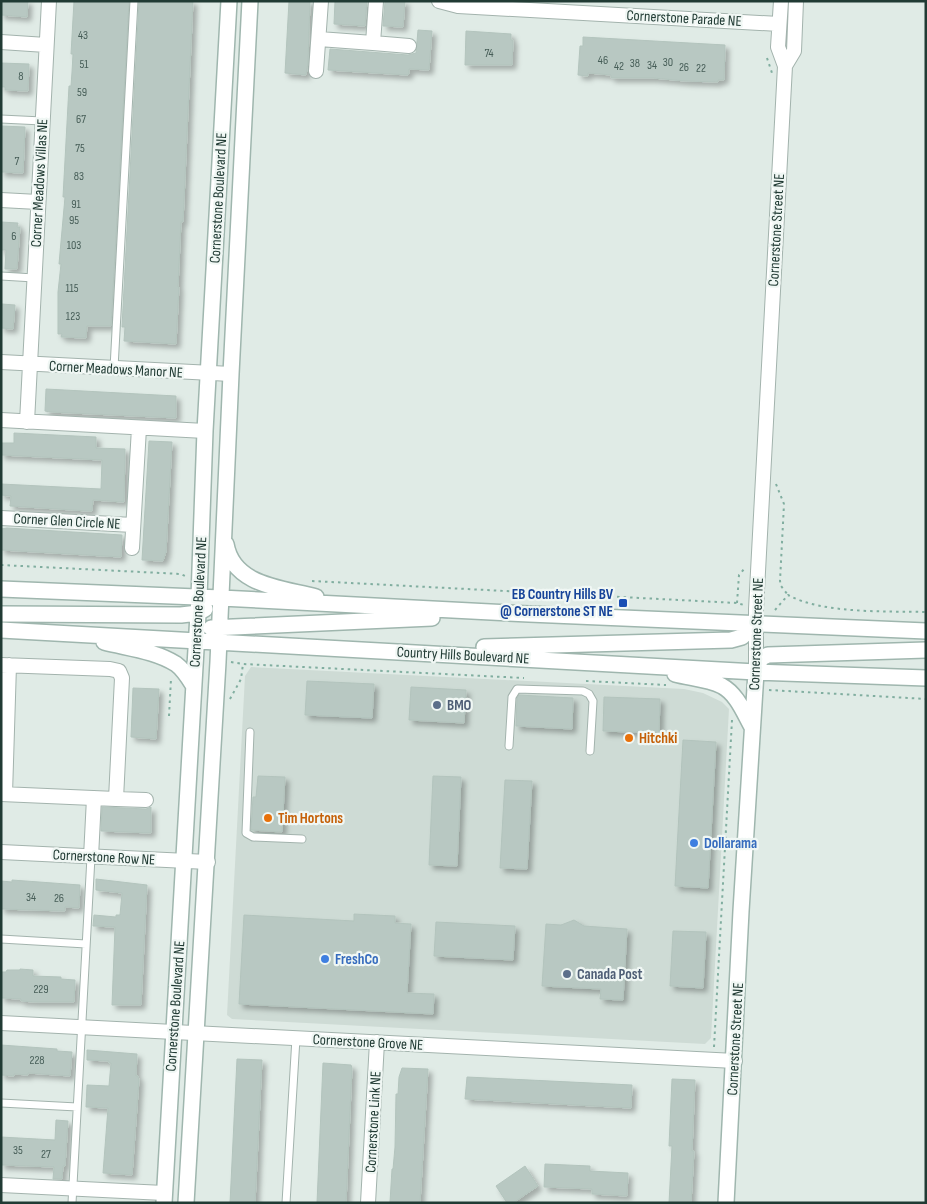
<svg xmlns="http://www.w3.org/2000/svg" width="927" height="1204" font-family="'Sofia Sans Condensed',sans-serif">
	<style>
		.built { fill: #cedbd5 }
		.building { fill: #b8c8c2; stroke: #b3c4bd; filter: url(#shadow) }
		.lines { fill: none; stroke-linecap: round; stroke-linejoin: round }
		.lane-casing { stroke: #a3b3ad; stroke-width: 9 }
		.street-casing { stroke: #a3b3ad; stroke-width: 16 }
		.secondary-casing { stroke: #9fb6ae; stroke-width: 18 }
		.path { stroke: #81aea0; stroke-width: 2; stroke-dasharray: 2.5 4; stroke-linecap: butt }
		.lane { stroke: #fff; stroke-width: 7 }
		.street { stroke: #fff; stroke-width: 14 }
		.secondary { stroke: #fff; stroke-width: 15 }
		.transit-dot { fill: #1a4fb4; stroke: #f0f7f4; stroke-width: 2 }
		.service-dot { fill: #5c6f8a; stroke: #f0f7f4; stroke-width: 2 }
		.food-dot { fill: #e8710a; stroke: #f0f7f4; stroke-width: 2 }
		.shop-dot { fill: #3f7fe0; stroke: #f0f7f4; stroke-width: 2 }
		.labels { text-anchor: middle; stroke-width: 4.5; stroke-linejoin: round; paint-order: stroke }
		.number-label { font-size: 12px; fill: #475e58 }
		.street-label { font-size: 15px; fill: #213b34; stroke: #f0f7f4 }
		.transit-label { font-size: 15px; font-weight: bold; fill: #164399; stroke: #f0f7f4; text-anchor: end }
		.service-label { font-size: 15px; font-weight: bold; fill: #4e5e75; stroke: #f0f7f4; text-anchor: start }
		.food-label { font-size: 15px; font-weight: bold; fill: #c56008; stroke: #f0f7f4; text-anchor: start }
		.shop-label { font-size: 15px; font-weight: bold; fill: #366cbe; stroke: #f0f7f4; text-anchor: start }
	</style>
	<defs>
		<filter id="shadow"><feDropShadow dx="4" dy="4" stdDeviation="2.5" flood-color="#0004"/></filter>
	</defs>
	<rect width="100%" height="100%" fill="#e0ebe6"/>
	<path class="built" d="M 251,667 L 684,689 L 703,693 L 722,702 L 729,709 L 711,1038 L 705,1044 L 232,1019 L 227,1015 L 245,676 Z"/>
	<path class="building" d="M 1,1 L 28,1 L 27,17 L 1,15 Z
		M 74,1 L 129,1 L 111,326 L 87,326 L 86,338 L 61,337 L 62,334 L 58,334 L 58,292 L 61,264 L 59,264 L 65,197 L 63,197 L 69,86 L 71,86 L 72,72 L 73,54 L 71,54 Z
		M 139,1 L 193,1 L 183,222 L 181,222 L 178,287 L 179,287 L 176,344 L 124,341 L 125,327 L 122,327 Z
		M 289,1 L 310,1 L 308,63 L 306,75 L 285,73 Z
		M 335,1 L 367,1 L 365,26 L 334,24 Z
		M 385,1 L 405,1 L 403,27 L 383,26 Z
		M 418,30 L 432,31 L 429,70 L 409,69 L 409,74 L 407,75 L 328,70 L 330,49 L 408,55 L 416,53 Z
		M 466,31 L 511,34 L 511,40 L 513,40 L 512,65 L 465,65 Z
		M 583,37 L 725,45 L 724,80 L 718,80 L 718,82 L 685,81 L 653,78 L 611,78 L 611,75 L 588,73 L 588,76 L 578,75 L 580,46 L 583,46 Z
		M 1,63 L 29,64 L 28,91 L 5,90 L 5,87 L 1,87 Z
		M 1,126 L 25,127 L 23,173 L 1,172 Z
		M 1,222 L 18,223 L 17,227 L 20,227 L 17,269 L 5,269 L 6,250 L 1,250 Z
		M 2,304 L 15,305 L 13,329 L 1,328 Z
		M 46,389 L 176,396 L 176,418 L 50,412 L 45,411 Z
		M 14,433 L 96,437 L 96,448 L 125,449 L 124,502 L 93,500 L 92,511 L 88,511 L 10,506 L 11,496 L 1,495 L 1,484 L 101,489 L 102,460 L 1,455 L 1,443 L 14,443 Z
		M 149,441 L 172,442 L 166,552 L 163,561 L 142,560 Z
		M 7,528 L 122,535 L 121,557 L 1,550 L 1,529 Z
		M 307,681 L 374,684 L 372,718 L 305,715 Z
		M 411,687 L 466,690 L 464,723 L 409,720 Z
		M 133,688 L 159,689 L 156,739 L 131,737 Z
		M 519,695 L 573,698 L 572,729 L 516,726 L 517,698 Z
		M 604,697 L 660,699 L 659,733 L 603,731 Z
		M 683,740 L 716,742 L 708,888 L 675,886 Z
		M 258,776 L 285,777 L 282,832 L 251,830 L 253,797 L 256,797 Z
		M 433,776 L 461,777 L 457,866 L 429,865 Z
		M 505,780 L 532,781 L 527,869 L 500,868 Z
		M 102,807 L 146,809 L 151,807 L 151,833 L 101,831 Z
		M 96,879 L 147,885 L 141,1005 L 112,1005 L 115,927 L 93,926 L 94,915 L 116,917 L 116,915 L 120,915 L 122,893 L 96,890 Z
		M 12,880 L 80,885 L 79,908 L 65,907 L 65,911 L 1,909 L 1,881 L 12,882 Z
		M 354,914 L 395,916 L 395,923 L 411,924 L 407,993 L 434,994 L 433,1014 L 239,1004 L 244,915 L 354,921 Z
		M 574,920 L 584,926 L 627,929 L 623,1000 L 600,999 L 601,989 L 542,986 L 546,924 L 561,925 Z
		M 436,922 L 515,926 L 513,960 L 434,956 Z
		M 673,931 L 706,932 L 703,988 L 670,986 Z
		M 20,969 L 33,970 L 33,976 L 61,977 L 61,979 L 75,980 L 74,1002 L 34,1002 L 21,1001 L 21,999 L 1,998 L 1,972 L 6,972 L 7,970 L 20,970 Z
		M 1,1045 L 57,1049 L 57,1051 L 72,1052 L 70,1076 L 28,1073 L 28,1075 L 14,1074 L 14,1076 L 1,1075 Z
		M 87,1050 L 137,1054 L 136,1076 L 138,1076 L 139,1080 L 132,1175 L 103,1173 L 108,1108 L 86,1107 L 87,1085 L 109,1086 L 111,1063 L 109,1063 L 109,1061 L 87,1060 Z
		M 237,1059 L 262,1060 L 255,1203 L 230,1203 Z
		M 323,1063 L 351,1065 L 352,1068 L 346,1203 L 317,1203 Z
		M 402,1068 L 428,1069 L 420,1203 L 390,1202 L 392,1169 L 393,1169 L 395,1147 L 396,1094 L 398,1094 L 399,1077 Z
		M 467,1077 L 632,1085 L 631,1108 L 465,1099 Z
		M 672,1079 L 695,1080 L 692,1151 L 694,1151 L 691,1203 L 669,1203 L 672,1146 L 669,1146 Z
		M 56,1120 L 68,1121 L 65,1166 L 63,1166 L 62,1179 L 53,1179 L 54,1167 L 1,1165 L 1,1137 L 55,1140 Z
		M 545,1164 L 590,1166 L 590,1171 L 628,1173 L 627,1196 L 592,1194 L 592,1189 L 544,1187 Z
		M 525,1166 L 538,1186 L 513,1203 L 507,1203 L 496,1186 Z"/>
	<g class="lines">
		<defs>
			<path id="lane" d="M 1,119 L 42,121
				M 1,276 L 34,278
				M 114,368 L 134,1
				M 250,732 L 246,833 L 253,837 L 302,839
				M 509,746 L 512,697 L 517,689 L 583,691 L 589,694 L 593,701 L 590,751
				M 1,939 L 86,944
				M 1,1103 L 77,1107
				M 72,1203 L 91,857
				M 286,1203 L 296,1038"/>
			<path id="street" d="M 439,1 L 458,6 L 779,24
				M 319,39 L 373,43 L 376,1
				M 1,42 L 46,45
				M 373,43 L 409,46
				M 785,66 L 794,51 L 796,1
				M 316,71 L 321,1
				M 1,200 L 38,202
				M 1,362 L 231,374
				M 1,420 L 205,431
				M 27,422 L 49,1
				M 1,518 L 133,525
				M 132,548 L 139,428
				M 1,665 L 110,669 L 119,671 L 122,678 L 116,799 L 1,794
				M 756,671 L 756,609 L 785,66 L 778,47 L 781,1
				M 5,794 L 9,665
				M 116,799 L 146,800
				M 1,852 L 208,862
				M 91,857 L 94,798
				M 1,1023 L 735,1061
				M 1,1185 L 164,1193
				M 368,1203 L 377,1042"/>
			<path id="secondary" d="M 226,544 C 233,586 283,588 316,597
				M 1,589 L 221,598 L 529,614 L 926,631
				M 1,614 L 181,615 L 198,613 L 205,609
				M 211,628 L 432,618
				M 1,630 L 756,672 L 926,678
				M 104,642 C 127,648 156,651 176,664 C 183,669 188,677 193,685
				M 484,647 L 731,640 L 742,637 L 756,624
				M 675,674 C 690,678 708,679 722,686 C 737,694 744,713 752,727
				M 164,1203 L 199,597 L 205,431 L 229,1
				M 186,1203 L 218,662 L 231,374 L 250,1
				M 726,1203 L 741,911 L 756,672 L 761,658 L 768,655 L 926,650"/>
		</defs>
		<use href="#lane" class="lane-casing"/>
		<use href="#street" class="street-casing"/>
		<use href="#secondary" class="secondary-casing"/>
		<path class="path" d="M 767,58 L 772,73
			M 776,484 L 784,504 L 780,581 L 781,586 L 788,595
			M 1,565 L 181,574 L 185,576
			M 312,581 L 737,603 L 744,605
			M 737,603 L 739,575 L 745,568
			M 775,610 L 788,595 C 823,614 886,611 926,612
			M 231,662 L 243,664 L 524,678
			M 586,681 L 666,685
			M 769,690 L 926,699
			M 230,699 L 241,679 L 243,664
			M 169,716 L 171,679
			M 714,1047 L 732,720"/>
		<use href="#lane" class="lane"/>
		<use href="#street" class="street"/>
		<use href="#secondary" class="secondary"/>
	</g>
	<rect class="transit-dot" x="618" y="598" width="10" height="10" rx="2.5"/>
	<g class="service-dot">
		<circle cx="437" cy="705" r="5"/>
		<circle cx="567" cy="974" r="5"/>
	</g>
	<g class="food-dot">
		<circle cx="629" cy="738" r="5"/>
		<circle cx="268" cy="818" r="5"/>
	</g>
	<g class="shop-dot">
		<circle cx="694" cy="843" r="5"/>
		<circle cx="325" cy="959" r="5"/>
	</g>
	<g class="labels">
		<g class="number-label">
			<text x="83" y="39">43</text>
			<text x="489" y="57">74</text>
			<text x="603" y="64">46</text>
			<text x="668" y="66">30</text>
			<text x="635" y="67">38</text>
			<text x="84" y="68">51</text>
			<text x="652" y="69">34</text>
			<text x="619" y="70">42</text>
			<text x="684" y="71">26</text>
			<text x="701" y="72">22</text>
			<text x="21" y="80">8</text>
			<text x="82" y="96">59</text>
			<text x="81" y="123">67</text>
			<text x="80" y="152">75</text>
			<text x="17" y="165">7</text>
			<text x="79" y="180">83</text>
			<text x="76" y="208">91</text>
			<text x="74" y="224">95</text>
			<text x="14" y="240">6</text>
			<text x="74" y="249">103</text>
			<text x="72" y="292">115</text>
			<text x="73" y="320">123</text>
			<text x="31" y="901">34</text>
			<text x="59" y="902">26</text>
			<text x="41" y="993">229</text>
			<text x="37" y="1064">228</text>
			<text x="18" y="1154">35</text>
			<text x="46" y="1158">27</text>
		</g>
		<g class="street-label">
			<text transform="translate(684 18) rotate(3)" y="5">Cornerstone Parade NE</text>
			<text transform="translate(39 183) rotate(-87)" y="5">Corner Meadows Villas NE</text>
			<text transform="translate(218 198) rotate(-87)" y="5">Cornerstone Boulevard NE</text>
			<text transform="translate(776 230) rotate(-87)" y="5">Cornerstone Street NE</text>
			<text transform="translate(116 369) rotate(3)" y="5">Corner Meadows Manor NE</text>
			<text transform="translate(67 521) rotate(3)" y="5">Corner Glen Circle NE</text>
			<text transform="translate(198 602) rotate(-87)" y="5">Cornerstone Boulevard NE</text>
			<text transform="translate(756 634) rotate(-88)" y="5">Cornerstone Street NE</text>
			<text transform="translate(463 655) rotate(3)" y="5">Country Hills Boulevard NE</text>
			<text transform="translate(104 857) rotate(3)" y="5">Cornerstone Row NE</text>
			<text transform="translate(175 1006) rotate(-86)" y="5">Cornerstone Boulevard NE</text>
			<text transform="translate(735 1039) rotate(-87)" y="5">Cornerstone Street NE</text>
			<text transform="translate(368 1042) rotate(3)" y="5">Cornerstone Grove NE</text>
			<text transform="translate(373 1122) rotate(-87)" y="5">Cornerstone Link NE</text>
		</g>
		<g class="transit-label">
			<text x="613" y="599">EB Country Hills BV<tspan x="613" dy="17">@ Cornerstone ST NE</tspan></text>
		</g>
		<g class="service-label">
			<text x="447" y="710">BMO</text>
			<text x="577" y="979">Canada Post</text>
		</g>
		<g class="food-label">
			<text x="639" y="743">Hitchki</text>
			<text x="278" y="823">Tim Hortons</text>
		</g>
		<g class="shop-label">
			<text x="704" y="848">Dollarama</text>
			<text x="335" y="964">FreshCo</text>
		</g>
	</g>
	<rect width="927" height="1204" fill="none" stroke="#213b34" stroke-width="5"/>
</svg>
